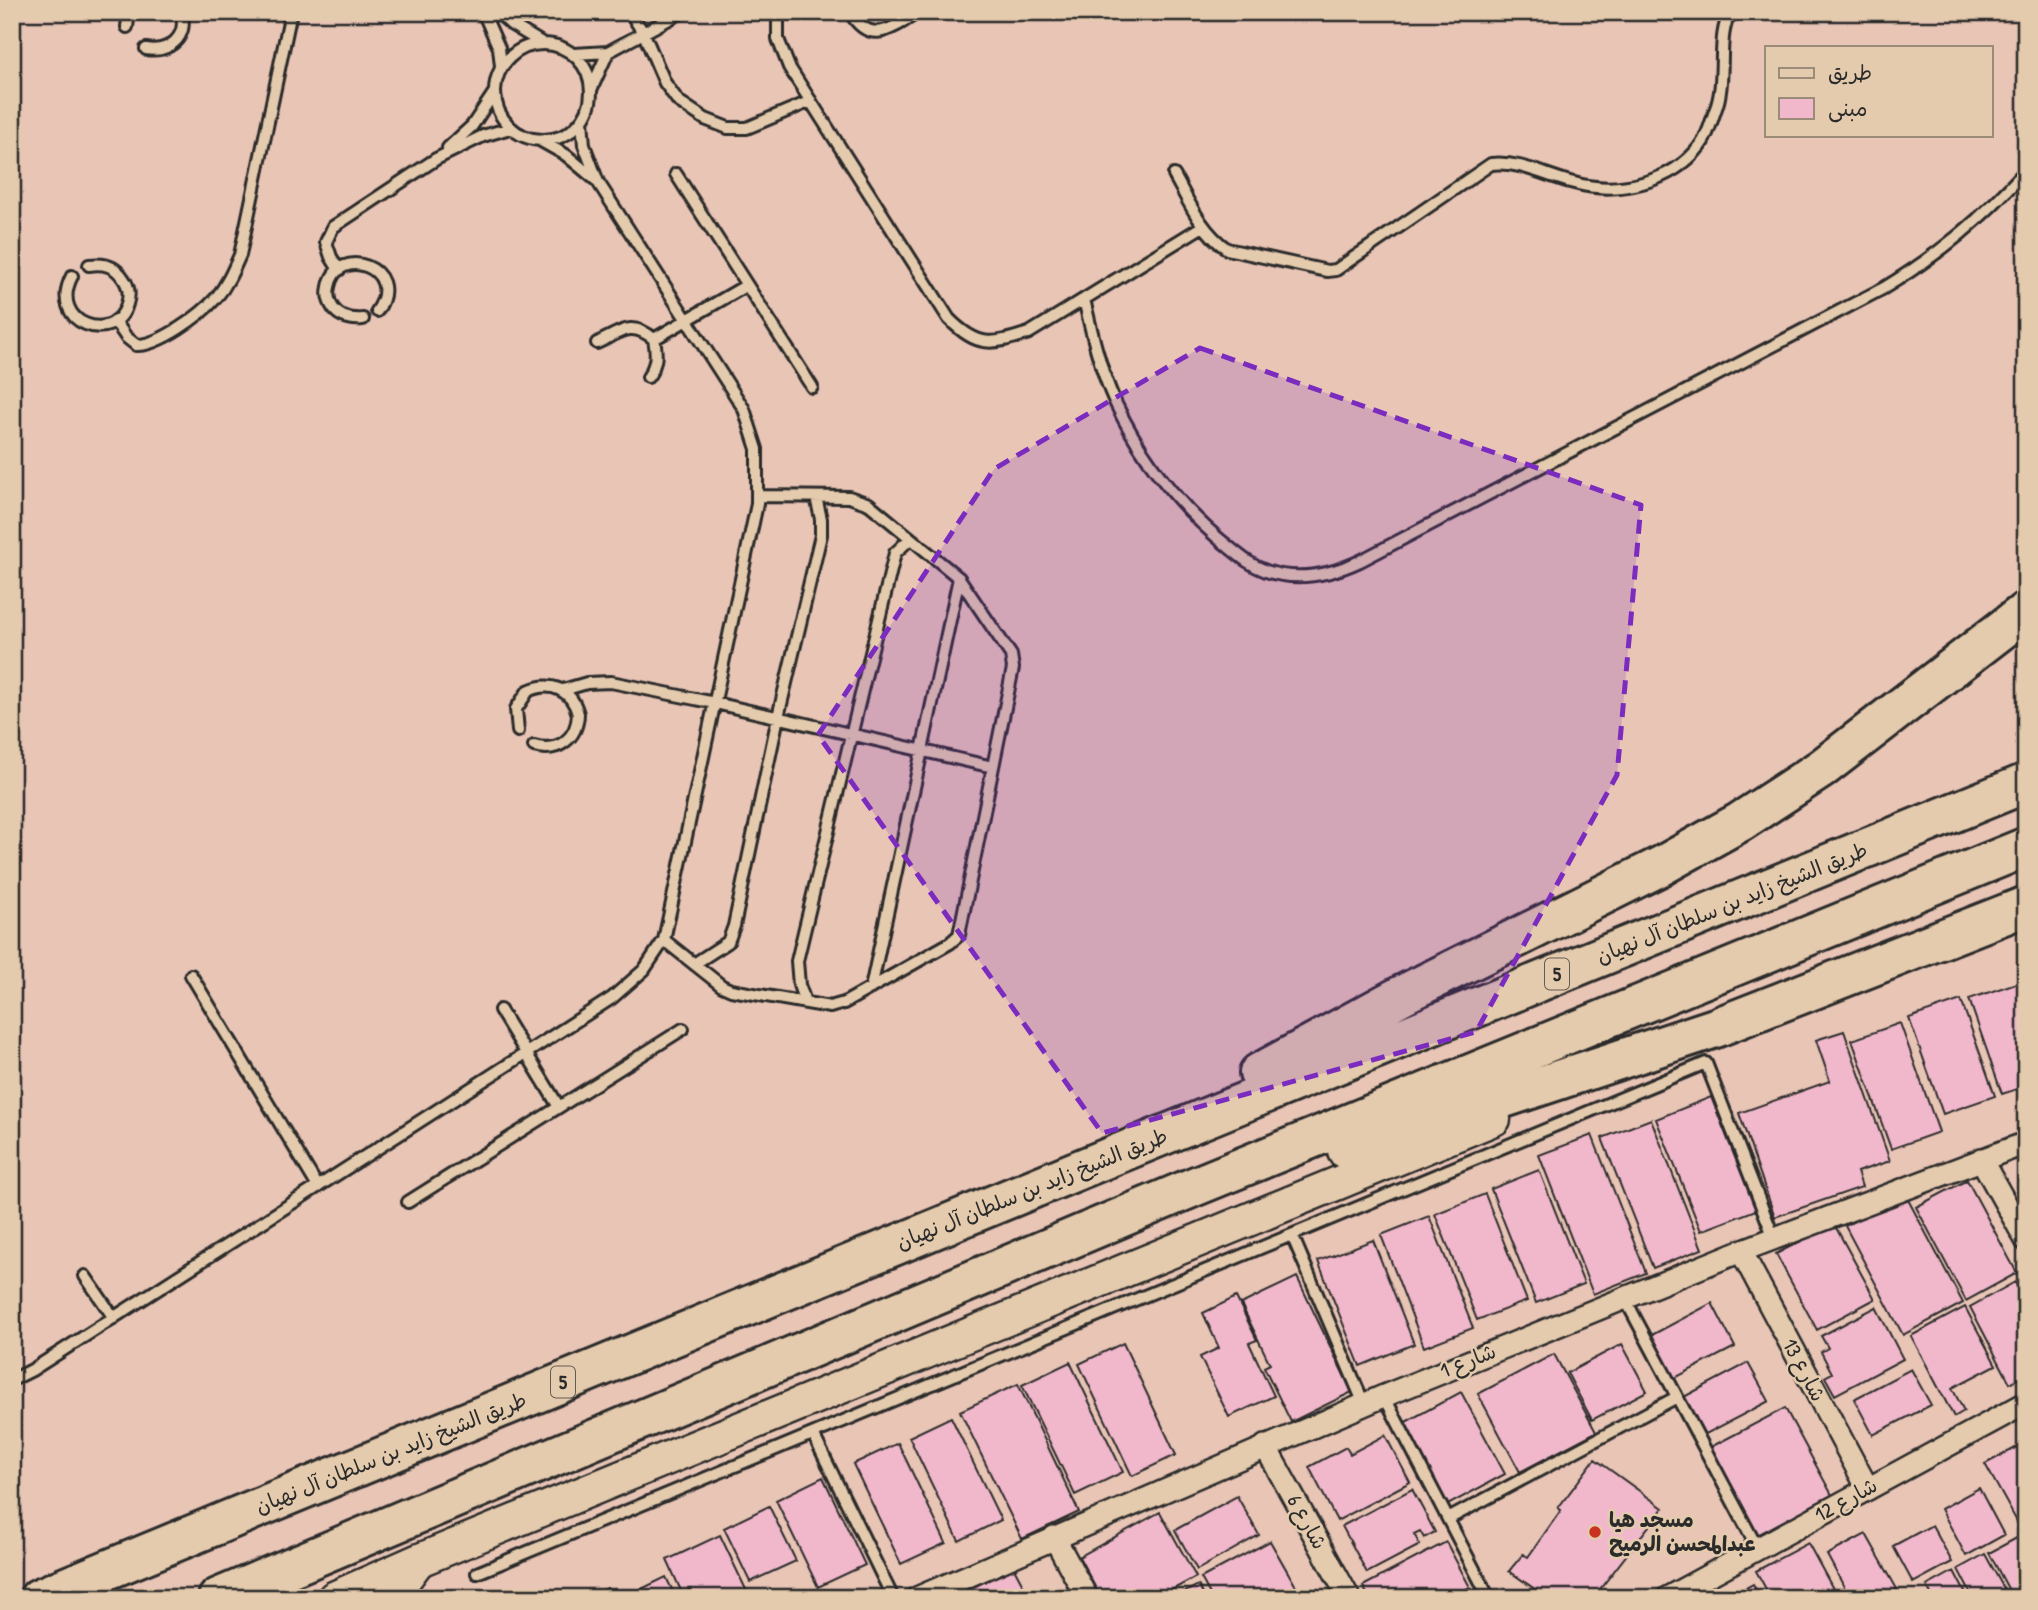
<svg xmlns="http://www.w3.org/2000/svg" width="2038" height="1610" font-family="'Patrick Hand','Playpen Sans Arabic',sans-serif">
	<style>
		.building { fill: #f1b8cb; stroke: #2b2b2b; stroke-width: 2 }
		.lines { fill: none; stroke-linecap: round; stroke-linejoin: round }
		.service-casing { stroke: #2b2b2b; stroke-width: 16 }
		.minor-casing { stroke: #2b2b2b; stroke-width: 26 }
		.tertiary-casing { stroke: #2b2b2b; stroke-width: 33 }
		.secondary-casing { stroke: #2b2b2b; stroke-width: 37 }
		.motorway-casing { stroke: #2b2b2b; stroke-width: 44 }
		.service { stroke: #e5cbad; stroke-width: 10 }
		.minor { stroke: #e5cbad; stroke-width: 21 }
		.tertiary { stroke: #e5cbad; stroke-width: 28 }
		.secondary { stroke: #e5cbad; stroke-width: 32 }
		.motorway { stroke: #e5cbad; stroke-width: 38 }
		.marked { fill: #7b2cbf; fill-opacity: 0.2; stroke: #7b2cbf; stroke-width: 5; stroke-dasharray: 14 9; stroke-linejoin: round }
		.poi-dot { fill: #c8321e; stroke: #e5cbad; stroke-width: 2.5 }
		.labels { text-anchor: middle; stroke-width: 5; stroke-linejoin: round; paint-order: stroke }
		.shield { fill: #e5cbad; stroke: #635b52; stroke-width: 2 }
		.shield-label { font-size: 19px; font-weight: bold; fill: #2b2b2b }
		.street-label { font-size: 21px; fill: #2b2b2b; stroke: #e5cbad }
		.poi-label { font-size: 21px; font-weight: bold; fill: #2b2b2b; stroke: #e5cbad; text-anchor: start }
	</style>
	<rect width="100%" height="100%" fill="#e9c5b6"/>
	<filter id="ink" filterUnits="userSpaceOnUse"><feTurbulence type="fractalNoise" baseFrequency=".0143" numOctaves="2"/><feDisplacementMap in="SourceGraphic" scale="14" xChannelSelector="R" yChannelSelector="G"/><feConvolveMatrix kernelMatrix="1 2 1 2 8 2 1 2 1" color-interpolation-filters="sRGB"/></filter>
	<g filter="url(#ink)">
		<path class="building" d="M 2022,981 L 2026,992 L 2026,1086 L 2002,1094 L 1969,999 Z
			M 1961,1000 L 1995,1096 L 1943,1114 L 1909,1018 Z
			M 1900,1023 L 1939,1132 L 1891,1149 L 1852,1040 Z
			M 1844,1031 L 1890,1161 L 1857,1172 L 1862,1187 L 1775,1217 L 1739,1113 L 1830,1081 L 1816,1040 Z
			M 1711,1097 L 1756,1210 L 1701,1231 L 1656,1119 Z
			M 1651,1119 L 1702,1249 L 1653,1268 L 1602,1138 Z
			M 1592,1135 L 1646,1273 L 1593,1294 L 1539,1155 Z
			M 1539,1170 L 1584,1284 L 1536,1303 L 1491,1189 Z
			M 1967,1180 L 2017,1273 L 1966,1301 L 1916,1207 Z
			M 1485,1194 L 1527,1301 L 1477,1320 L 1435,1214 Z
			M 1905,1194 L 1963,1303 L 1903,1335 L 1845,1226 Z
			M 1429,1216 L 1473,1328 L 1424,1347 L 1381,1235 Z
			M 1834,1224 L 1875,1299 L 1817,1330 L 1776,1254 Z
			M 1373,1240 L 1414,1344 L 1360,1366 L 1318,1261 Z
			M 1297,1277 L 1352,1392 L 1291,1422 L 1264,1367 L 1270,1364 L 1241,1304 Z
			M 2015,1282 L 2026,1303 L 2026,1374 L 2010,1383 L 1970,1307 Z
			M 1236,1297 L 1257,1340 L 1249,1343 L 1274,1396 L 1229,1417 L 1200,1357 L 1219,1348 L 1203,1313 Z
			M 1712,1303 L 1735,1347 L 1671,1380 L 1648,1337 Z
			M 1876,1307 L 1903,1359 L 1835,1395 L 1825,1377 L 1832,1373 L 1821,1352 L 1828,1348 L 1821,1336 Z
			M 1965,1307 L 1996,1365 L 1952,1388 L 1964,1411 L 1954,1417 L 1911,1336 Z
			M 1123,1343 L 1176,1455 L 1132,1476 L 1079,1364 Z
			M 1622,1344 L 1647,1391 L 1592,1420 L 1567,1373 Z
			M 1554,1354 L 1596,1432 L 1520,1472 L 1478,1394 Z
			M 1070,1362 L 1123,1472 L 1075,1495 L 1022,1385 Z
			M 1748,1363 L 1769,1401 L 1700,1437 L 1680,1399 Z
			M 1911,1369 L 1931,1405 L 1873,1435 L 1854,1399 Z
			M 1018,1384 L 1079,1512 L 1022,1539 L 960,1411 Z
			M 1461,1392 L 1505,1474 L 1446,1506 L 1402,1424 Z
			M 1785,1408 L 1832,1495 L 1754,1537 L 1707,1449 Z
			M 951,1417 L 1001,1520 L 959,1541 L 909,1437 Z
			M 1385,1435 L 1410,1482 L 1337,1521 L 1309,1467 L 1346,1447 L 1350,1454 Z
			M 898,1443 L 946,1543 L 901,1564 L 853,1464 Z
			M 2021,1445 L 2026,1454 L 2026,1524 L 2020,1527 L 1985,1464 Z
			M 1595,1459 L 1663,1508 L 1593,1598 L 1537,1598 L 1532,1594 L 1536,1590 L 1509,1571 L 1523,1554 L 1528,1557 L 1561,1510 L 1558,1508 Z
			M 823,1477 L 865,1565 L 818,1587 L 776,1500 Z
			M 1979,1488 L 2004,1535 L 1966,1556 L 1941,1509 Z
			M 1412,1489 L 1435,1532 L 1424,1538 L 1420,1531 L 1414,1534 L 1420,1545 L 1367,1573 L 1342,1526 Z
			M 1237,1496 L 1259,1535 L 1197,1570 L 1175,1530 Z
			M 769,1506 L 796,1561 L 750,1582 L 724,1528 Z
			M 1160,1512 L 1196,1577 L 1157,1598 L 1101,1598 L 1079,1557 Z
			M 1932,1525 L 1952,1562 L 1913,1583 L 1893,1546 Z
			M 2026,1533 L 2026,1598 L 2013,1598 L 1989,1553 Z
			M 1866,1534 L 1897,1589 L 1881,1598 L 1850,1598 L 1827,1555 Z
			M 720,1535 L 750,1598 L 695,1598 L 691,1589 L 682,1593 L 667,1560 Z
			M 1270,1541 L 1298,1590 L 1284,1598 L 1212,1598 L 1201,1578 Z
			M 1446,1542 L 1470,1587 L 1450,1598 L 1369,1598 L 1363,1586 Z
			M 1808,1543 L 1838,1598 L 1771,1598 L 1756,1571 Z
			M 1985,1554 L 2009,1598 L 1973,1598 L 1958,1569 Z
			M 1013,1566 L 1030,1598 L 960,1598 L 959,1595 Z
			M 1954,1571 L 1968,1598 L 1933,1598 L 1927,1586 Z
			M 666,1577 L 676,1598 L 623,1598 Z
			M 1753,1584 L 1760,1598 L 1727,1598 Z
			M 1198,1585 L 1205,1598 L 1185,1598 L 1188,1596 L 1185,1592 Z
			M 607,1588 L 612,1598 L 585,1598 Z"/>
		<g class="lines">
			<defs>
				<path id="service" d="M 483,12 L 499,48 L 501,66
					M 497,12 L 512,25 L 542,43
					M 630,12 L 644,34 L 665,83 L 678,101 L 705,119 L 728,128 L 747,128 L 811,101
					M 778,12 L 778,39 L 789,67 L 949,319 C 978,348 991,345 1029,333 L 1203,226
					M 850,12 C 870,47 893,28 918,12
					M 127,27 L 129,12
					M495 92a48 48 0 1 1 96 0a48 48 0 1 1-96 0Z
					M 146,49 C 169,53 189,37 181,12
					M 574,54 L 608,52 L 682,12
					M 591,90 L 608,52
					M 541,141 L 566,155 L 596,180
					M 448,148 L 472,126 L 494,93
					M 676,174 L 812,387
					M 1174,175 C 1189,202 1201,231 1227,249 L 1327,271 L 1336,270 L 1346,263 L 1491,164 C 1520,161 1546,176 1574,183 C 1617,195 1672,183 1700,146 C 1708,136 1711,122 1715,111 C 1728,80 1715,35 1731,12
					M 339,270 L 331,257 L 326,242 L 333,227 L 436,159 L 483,136 L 510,128
					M 72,276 C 47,324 115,347 127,304 C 130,295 129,286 123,278 C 115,265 103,263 89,265
					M 1084,299 C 1092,334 1100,369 1115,402 C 1142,459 1181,509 1230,548 C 1241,557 1252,566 1266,571 C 1298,582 1330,575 1360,561 L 1884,288 C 1940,254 1982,219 2026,170
					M 363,319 C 351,320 340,318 333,308 C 329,302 327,295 329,287 C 336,244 407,267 377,311
					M 115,321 L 126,337 L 136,345 C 159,346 201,315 216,298 C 227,285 233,271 240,255 L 291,12
					M 654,339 L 747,285
					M 597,343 C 621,332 631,320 654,339 C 657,354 657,364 648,377
					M 563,690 L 587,683 L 611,682 L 715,703 L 993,767
					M 518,731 L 516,709 L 528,691 C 551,680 572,690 578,714 C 577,739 558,753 534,746
					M 664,940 L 722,986 L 731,990 L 830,1007 L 844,1003 L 950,943 L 959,935 L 1013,668 L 1011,655 L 959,578 L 869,504 L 849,497 L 758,496
					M 694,964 L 728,942 L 734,926 L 778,717 L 821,535 L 821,519 L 816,497
					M 191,975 L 318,1187
					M 871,988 L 959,578
					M 805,1002 L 799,985 L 797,961 L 895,553 L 910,539
					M 500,1010 L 559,1107
					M 408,1202 L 683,1029
					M 1292,1235 L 1364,1404
					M 85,1276 L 114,1318
					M 1624,1297 L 1758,1549
					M 12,1380 L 32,1370 L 612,998 L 644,970 L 664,940 L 757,504 L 757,449 L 744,409 L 598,182 L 584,145 L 582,120
					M 1384,1396 L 1489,1598
					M 813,1434 L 893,1598
					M 1448,1519 L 1677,1397
					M 477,1573 L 1706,1063 L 1774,1238"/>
				<path id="minor" d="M 1981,1159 L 2026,1240
					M 1741,1251 L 1868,1489
					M 1265,1446 L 1349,1598
					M 1054,1537 L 1087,1598
					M 917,1598 L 1384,1396 L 1741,1251 L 2026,1143
					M 1667,1598 L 2026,1403"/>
				<path id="tertiary" d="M 398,1598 L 401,1587 L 422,1559"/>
				<path id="secondary" d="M 334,1598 L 422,1559 L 1494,1119"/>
				<path id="motorway" d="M 1259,1073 L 1402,995 L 1663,865 L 1740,822 L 1821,769 L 2026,611
					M 1347,1150 L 1715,1028 L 2026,906
					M 39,1598 L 1088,1166 L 2026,783
					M 218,1598 L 1196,1186 L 2026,847"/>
			</defs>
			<use href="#service" class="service-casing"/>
			<use href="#minor" class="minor-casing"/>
			<use href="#tertiary" class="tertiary-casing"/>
			<use href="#secondary" class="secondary-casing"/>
			<use href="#motorway" class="motorway-casing"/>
			<use href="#service" class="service"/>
			<use href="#minor" class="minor"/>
			<use href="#tertiary" class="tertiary"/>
			<use href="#secondary" class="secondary"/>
			<use href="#motorway" class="motorway"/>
		</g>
	</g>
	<path class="marked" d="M 1200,348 L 1641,505 L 1617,775 L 1476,1032 L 1102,1133 L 818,735 L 994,469 Z"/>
	<circle class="poi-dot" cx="1595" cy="1532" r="7"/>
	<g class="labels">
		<g class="shield">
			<rect x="1545" y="958.5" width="24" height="31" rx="5"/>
			<rect x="551" y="1366.5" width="24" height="31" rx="5"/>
		</g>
		<g class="shield-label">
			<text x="1557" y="981">5</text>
			<text x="563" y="1389">5</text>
		</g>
		<g class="street-label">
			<text transform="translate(1732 903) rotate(-22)" y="7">طريق الشيخ زايد بن سلطان آل نهيان</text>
			<text transform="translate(1032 1189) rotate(-22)" y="7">طريق الشيخ زايد بن سلطان آل نهيان</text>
			<text transform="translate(1468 1361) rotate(-22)" y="7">شارع 1</text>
			<text transform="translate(1804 1370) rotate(62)" y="7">شارع 13</text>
			<text transform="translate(391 1453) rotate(-22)" y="7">طريق الشيخ زايد بن سلطان آل نهيان</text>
			<text transform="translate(1846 1500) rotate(-29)" y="7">شارع 12</text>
			<text transform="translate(1307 1522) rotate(61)" y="7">شارع 6</text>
		</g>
		<g class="poi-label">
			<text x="1609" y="1527">مسجد هيا<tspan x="1609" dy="24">عبدالمحسن الرميح</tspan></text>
		</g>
	</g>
	<rect width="2038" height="1610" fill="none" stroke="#e5cbad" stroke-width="42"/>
	<rect x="21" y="21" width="1996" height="1568" fill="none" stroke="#2b2b2b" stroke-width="2.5" filter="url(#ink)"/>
	<rect x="1765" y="46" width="228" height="91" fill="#e5cbad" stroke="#9b8b79" stroke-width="2"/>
	<rect x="1779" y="68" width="35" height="10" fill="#e5cbad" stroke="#9b8b79" stroke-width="2"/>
	<text x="1828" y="80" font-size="21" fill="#2b2b2b">طريق</text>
	<rect x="1779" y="98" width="35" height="21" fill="#f1b8cb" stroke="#9b8b79" stroke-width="2"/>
	<text x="1828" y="116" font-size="21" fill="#2b2b2b">مبنى</text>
</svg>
